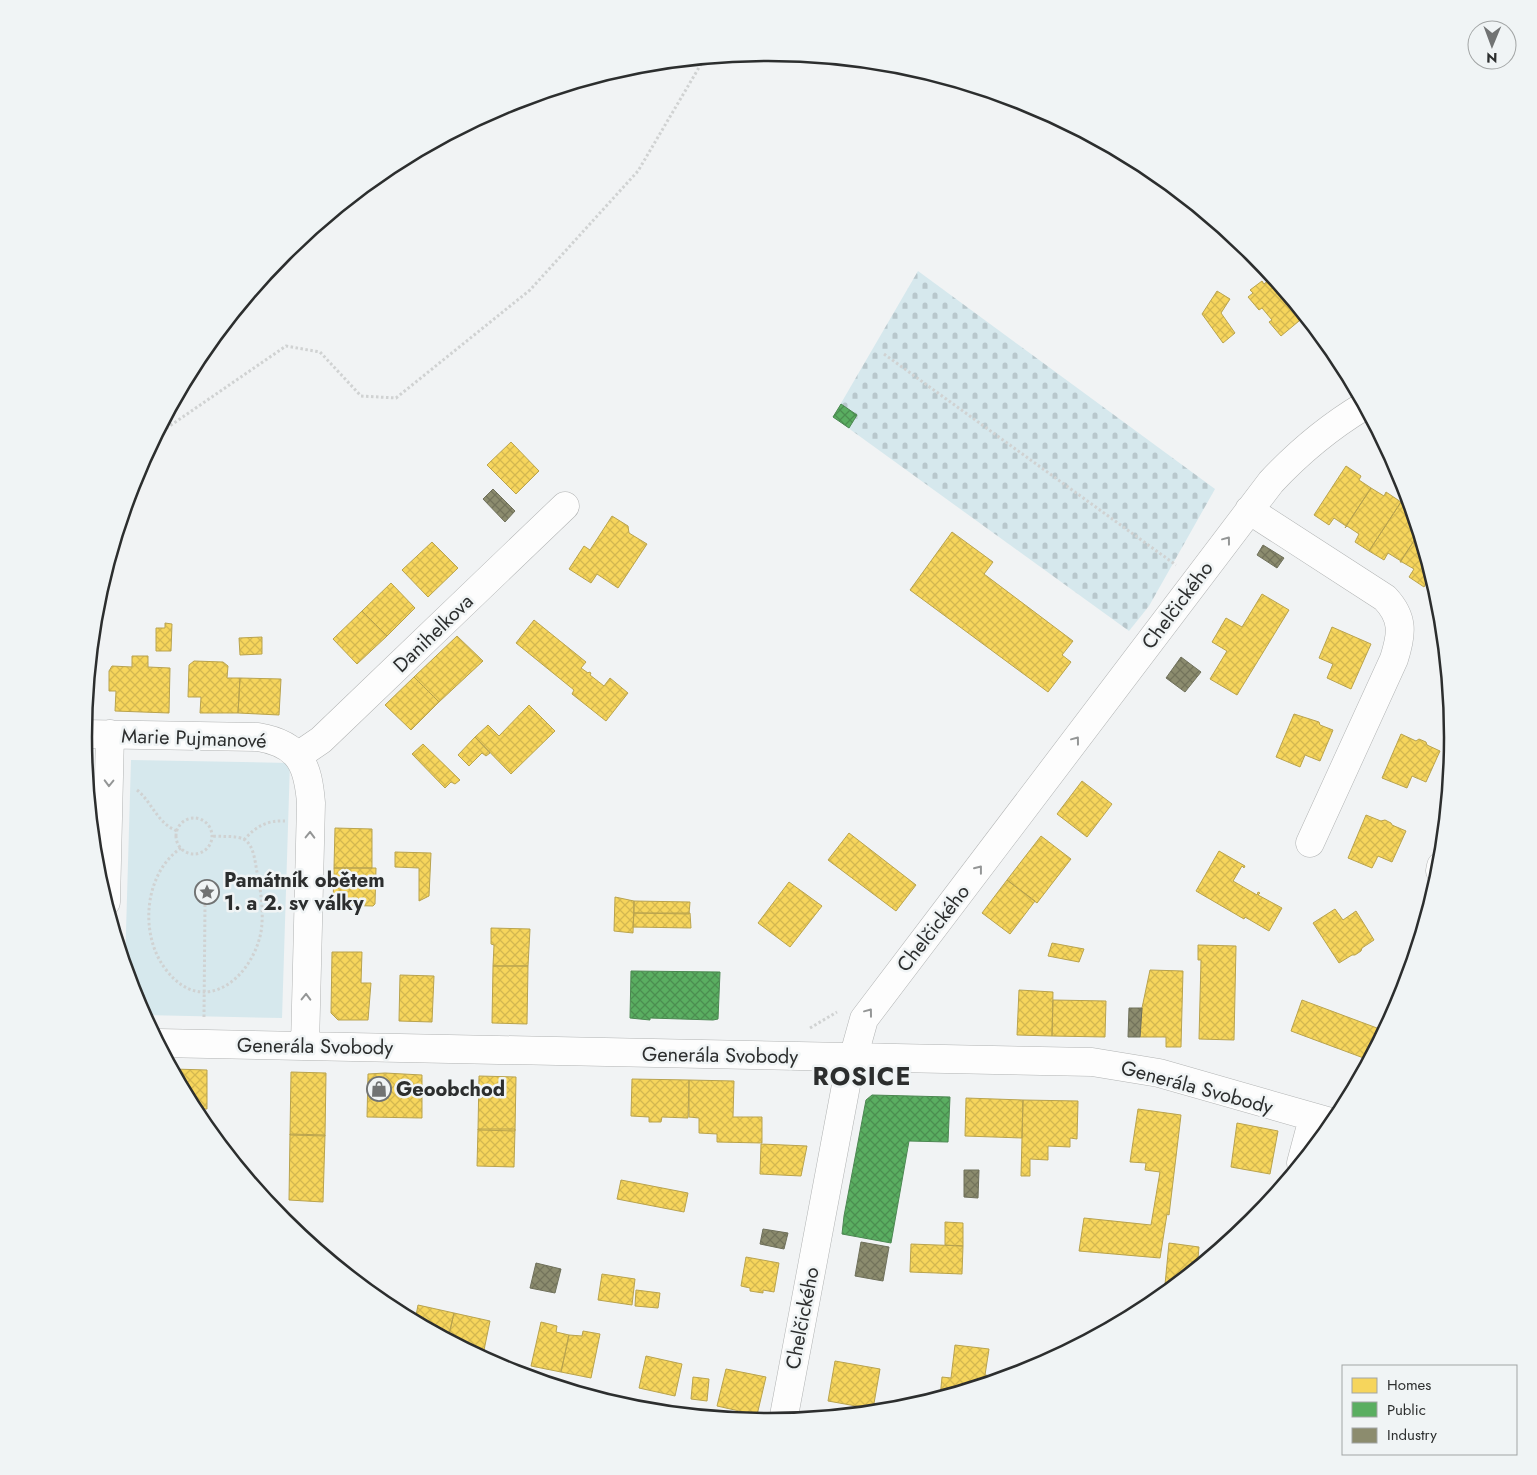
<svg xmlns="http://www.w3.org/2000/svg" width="1537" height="1475" font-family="Jost,sans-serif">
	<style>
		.cemetery { fill: url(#cemetery-stones) }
		.green { fill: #d6e8ed }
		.homes { fill: url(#homes-cross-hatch); stroke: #b9a34e }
		.public { fill: url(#public-cross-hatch); stroke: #4c8852 }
		.industry { fill: url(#industry-cross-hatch); stroke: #6f705b }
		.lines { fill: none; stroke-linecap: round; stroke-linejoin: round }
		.minor-casing { stroke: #b1b3b3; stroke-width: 29 }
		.path { stroke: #d0d2d2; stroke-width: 3; stroke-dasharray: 2.5 2.5; stroke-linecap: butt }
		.minor { stroke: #fdfdfd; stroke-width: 28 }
		.oneway { stroke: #949696 }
		.labels { text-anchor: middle; stroke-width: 5; stroke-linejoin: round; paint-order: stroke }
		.street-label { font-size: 20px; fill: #2c2e2e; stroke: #f0f4f5 }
		.poi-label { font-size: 20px; font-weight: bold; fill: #2c2e2e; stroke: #f0f4f5; text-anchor: start }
		.district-label { font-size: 25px; font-weight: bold; letter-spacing: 1px; fill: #2c2e2e; stroke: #f0f4f5 }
		.rim { fill: none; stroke: #2c2e2e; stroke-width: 2.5 }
	</style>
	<defs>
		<pattern id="cemetery-stones" width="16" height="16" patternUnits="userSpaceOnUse" patternTransform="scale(1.25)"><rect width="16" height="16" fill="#d6e8ed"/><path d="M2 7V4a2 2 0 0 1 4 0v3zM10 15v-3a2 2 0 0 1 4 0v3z" fill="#b8c7cc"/></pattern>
		<pattern id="homes-cross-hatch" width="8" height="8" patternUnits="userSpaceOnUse" patternTransform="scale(1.25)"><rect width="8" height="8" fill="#f6d55c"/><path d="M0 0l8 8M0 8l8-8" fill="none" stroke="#d3b750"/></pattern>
		<pattern id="public-cross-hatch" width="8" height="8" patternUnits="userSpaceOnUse" patternTransform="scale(1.25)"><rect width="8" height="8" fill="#5aae61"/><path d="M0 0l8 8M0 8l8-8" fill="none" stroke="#4b8e50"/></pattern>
		<pattern id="industry-cross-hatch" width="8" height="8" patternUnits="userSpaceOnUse" patternTransform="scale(1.25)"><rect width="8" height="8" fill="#8c8c6e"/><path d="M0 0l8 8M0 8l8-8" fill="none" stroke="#73735b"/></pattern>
	</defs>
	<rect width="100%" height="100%" fill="#f1f3f4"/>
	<path class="cemetery" d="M 918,271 L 1215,489 L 1149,606 L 1129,631 L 833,417 Z"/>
	<path class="green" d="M 131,760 L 290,763 L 282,1018 L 144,1015 L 136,999 L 125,966 Z"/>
	<path class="homes" d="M 1272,277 L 1305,316 L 1281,336 L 1269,322 L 1272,320 L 1262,308 L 1259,310 L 1248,297 L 1253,293 L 1250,290 L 1262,281 L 1264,284 Z
		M 1217,291 L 1230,299 L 1221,313 L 1235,333 L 1223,343 L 1202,314 Z
		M 511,442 L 539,471 L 516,494 L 487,465 Z
		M 1346,466 L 1361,476 L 1359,480 L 1371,488 L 1346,526 L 1334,518 L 1329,525 L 1314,515 Z
		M 1371,488 L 1384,496 L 1386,492 L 1401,502 L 1369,551 L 1355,542 L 1359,534 L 1347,526 L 1345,528 Z
		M 1401,502 L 1411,509 L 1419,533 L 1401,561 L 1388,553 L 1384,560 L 1369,551 Z
		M 612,516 L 628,526 L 629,533 L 647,544 L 618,588 L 597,574 L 591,583 L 569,569 L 584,546 L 590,550 Z
		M 952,532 L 993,562 L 984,574 L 1073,641 L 1062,655 L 1071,662 L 1048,692 L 910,590 Z
		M 1419,533 L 1432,575 L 1424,587 L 1409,577 L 1414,569 L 1402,562 L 1400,562 Z
		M 432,542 L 458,568 L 428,597 L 402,570 Z
		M 391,583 L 415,608 L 387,636 L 362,611 Z
		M 1262,594 L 1289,610 L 1237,695 L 1210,679 L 1227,651 L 1212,642 L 1226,618 L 1242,627 Z
		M 362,611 L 387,636 L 357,664 L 333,639 Z
		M 534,620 L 586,662 L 581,668 L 588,673 L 589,672 L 591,673 L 590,675 L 604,686 L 610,678 L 628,693 L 606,721 L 572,694 L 574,690 L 516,643 Z
		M 165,623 L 172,624 L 171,651 L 156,651 L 156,628 L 165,628 Z
		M 1332,627 L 1371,644 L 1351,689 L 1327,678 L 1333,664 L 1319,658 Z
		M 457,636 L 483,661 L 439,702 L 414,677 Z
		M 262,637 L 262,654 L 240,655 L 239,638 Z
		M 132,656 L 148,656 L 148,667 L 170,668 L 169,713 L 115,711 L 116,691 L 109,691 L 109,671 L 112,666 L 132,667 Z
		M 194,661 L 223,662 L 228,666 L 227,678 L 240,678 L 238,713 L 200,713 L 201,697 L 188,697 L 189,665 Z
		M 414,677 L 439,702 L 411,730 L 385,705 Z
		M 240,678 L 281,679 L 279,715 L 238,713 Z
		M 529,705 L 555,731 L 511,774 L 475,737 L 488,725 L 499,736 Z
		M 1294,714 L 1319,722 L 1320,725 L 1333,730 L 1320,761 L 1305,755 L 1300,767 L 1276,757 Z
		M 1401,734 L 1416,741 L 1419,739 L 1426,742 L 1427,745 L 1440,751 L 1426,782 L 1412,776 L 1407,788 L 1382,778 Z
		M 475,737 L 490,753 L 486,756 L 482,753 L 469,766 L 458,755 Z
		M 423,744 L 460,780 L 455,784 L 451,782 L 445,788 L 412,754 Z
		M 1082,781 L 1112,804 L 1087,837 L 1057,814 Z
		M 1366,815 L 1381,821 L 1385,820 L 1391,823 L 1392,825 L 1406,831 L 1392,862 L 1378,856 L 1372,868 L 1348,858 Z
		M 335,828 L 372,829 L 372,868 L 334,868 Z
		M 849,833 L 916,885 L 896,911 L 828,860 Z
		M 1041,836 L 1071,859 L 1037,903 L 1007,880 Z
		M 1219,851 L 1245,866 L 1244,868 L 1242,866 L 1233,881 L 1257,895 L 1258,892 L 1260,893 L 1258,895 L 1282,908 L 1269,931 L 1245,917 L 1244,919 L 1196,891 Z
		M 395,852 L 431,853 L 429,896 L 419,901 L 419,868 L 395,867 Z
		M 334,868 L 376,868 L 375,904 L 373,906 L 333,905 Z
		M 1007,880 L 1035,901 L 1010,934 L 982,913 Z
		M 789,882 L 822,906 L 790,947 L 758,923 Z
		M 615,897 L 634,901 L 633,933 L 614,931 Z
		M 634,901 L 690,902 L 689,914 L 634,913 Z
		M 1335,909 L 1343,920 L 1356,911 L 1374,940 L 1362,948 L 1361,951 L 1355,955 L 1352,955 L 1339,963 L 1313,923 Z
		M 634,913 L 690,913 L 691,928 L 633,927 Z
		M 491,928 L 530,929 L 528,966 L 493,966 L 494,945 L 491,944 Z
		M 1052,943 L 1084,949 L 1079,962 L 1048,956 Z
		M 1198,945 L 1236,946 L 1234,1040 L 1199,1039 L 1201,960 L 1198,960 Z
		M 332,952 L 362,952 L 361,983 L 371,983 L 368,1020 L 338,1020 L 331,1013 Z
		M 1413,958 L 1414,958 L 1406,983 L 1405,983 Z
		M 493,966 L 528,966 L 527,1024 L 492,1023 Z
		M 1150,970 L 1183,971 L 1181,1047 L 1166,1047 L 1166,1037 L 1140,1037 L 1142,1008 Z
		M 400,975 L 434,976 L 432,1022 L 399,1021 Z
		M 1019,990 L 1053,992 L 1052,1036 L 1017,1035 Z
		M 1053,1000 L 1106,1001 L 1105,1037 L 1052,1036 Z
		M 1302,1000 L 1385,1031 L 1369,1060 L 1291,1031 Z
		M 173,1069 L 207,1070 L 207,1109 L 194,1109 Z
		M 291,1072 L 326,1073 L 325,1136 L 290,1135 Z
		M 385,1073 L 422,1075 L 422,1118 L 367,1117 L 368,1074 Z
		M 479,1076 L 516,1077 L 515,1131 L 478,1130 Z
		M 632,1079 L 689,1080 L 688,1118 L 662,1117 L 661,1122 L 649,1122 L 649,1117 L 631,1116 Z
		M 689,1080 L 734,1081 L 733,1117 L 762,1117 L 762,1143 L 717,1142 L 717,1134 L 699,1133 L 699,1118 L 689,1117 Z
		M 966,1098 L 1023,1100 L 1022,1138 L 965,1136 Z
		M 1023,1100 L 1078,1101 L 1077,1139 L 1070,1138 L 1070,1147 L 1048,1146 L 1048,1160 L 1030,1159 L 1030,1176 L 1021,1176 Z
		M 1138,1109 L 1181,1115 L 1169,1215 L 1167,1214 L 1160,1258 L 1079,1251 L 1084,1218 L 1151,1225 L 1160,1172 L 1145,1170 L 1146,1163 L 1130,1162 Z
		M 1237,1123 L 1278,1131 L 1270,1174 L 1231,1167 Z
		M 478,1129 L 515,1129 L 514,1167 L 477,1166 Z
		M 290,1134 L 325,1135 L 323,1202 L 289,1200 Z
		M 761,1144 L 807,1146 L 801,1176 L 760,1174 Z
		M 621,1180 L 688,1193 L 684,1212 L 617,1199 Z
		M 945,1222 L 963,1223 L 963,1246 L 945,1245 Z
		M 1169,1243 L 1199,1247 L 1197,1268 L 1164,1295 Z
		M 911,1244 L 963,1246 L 962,1274 L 910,1272 Z
		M 746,1257 L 779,1263 L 774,1292 L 763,1290 L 763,1293 L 750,1291 L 750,1288 L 741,1286 Z
		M 602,1274 L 635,1279 L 632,1305 L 598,1300 Z
		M 636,1290 L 660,1293 L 658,1308 L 635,1306 Z
		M 371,1293 L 386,1296 L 384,1304 Z
		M 418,1305 L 454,1313 L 448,1339 L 415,1321 Z
		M 454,1313 L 490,1321 L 483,1355 L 474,1353 L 448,1339 Z
		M 541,1322 L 557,1326 L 556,1332 L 569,1335 L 561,1372 L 531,1366 Z
		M 583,1331 L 600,1334 L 591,1378 L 561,1372 L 569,1335 L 582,1336 Z
		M 955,1345 L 989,1349 L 985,1375 L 1006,1378 L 940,1398 L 942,1377 L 951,1378 Z
		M 646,1356 L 682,1364 L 675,1396 L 639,1388 Z
		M 835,1361 L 880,1369 L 873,1409 L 828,1401 Z
		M 726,1369 L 766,1377 L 757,1415 L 717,1406 Z
		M 693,1377 L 709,1379 L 707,1401 L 691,1399 Z"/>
	<path class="public" d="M 841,404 L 857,415 L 849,428 L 833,417 Z
		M 631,971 L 720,972 L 718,1019 L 713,1020 L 650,1018 L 650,1020 L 630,1018 Z
		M 872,1095 L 950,1097 L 948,1142 L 909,1141 L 891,1243 L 842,1234 L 844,1216 L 866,1100 Z"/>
	<path class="industry" d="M 493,489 L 515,511 L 505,522 L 483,499 Z
		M 1263,545 L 1284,558 L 1277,568 L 1257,555 Z
		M 1181,657 L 1201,672 L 1185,692 L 1166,678 Z
		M 1129,1008 L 1142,1008 L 1140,1037 L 1128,1037 Z
		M 964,1170 L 979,1170 L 978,1198 L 964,1197 Z
		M 763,1229 L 788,1233 L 784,1249 L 760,1244 Z
		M 861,1242 L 889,1247 L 883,1281 L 855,1276 Z
		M 536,1263 L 561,1269 L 555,1293 L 530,1288 Z"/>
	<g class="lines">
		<defs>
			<path id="minor" d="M 1249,510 L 1385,598 C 1404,618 1402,634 1394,659 L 1310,843
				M 84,734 L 258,737 C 300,744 308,765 311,803 L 305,1046
				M 299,755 L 321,740 L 565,506
				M 1440,871 L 1441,866
				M 106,902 L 110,734
				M 159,1043 L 1092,1062 L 1159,1073 L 1334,1123
				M 1301,1163 L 1313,1118
				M 783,1421 L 847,1080 L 864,1019 L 1271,482 C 1299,452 1329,427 1364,406"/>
		</defs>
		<use href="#minor" class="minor-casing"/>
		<path class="path" d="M 884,354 L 1176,565
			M 158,434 L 286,346 L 320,352 L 361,396 L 396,398 L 530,290 L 638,171 L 704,59
			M 137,790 C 152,802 157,823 177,831
			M176 836a18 18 0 1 1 36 0a18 18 0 1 1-36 0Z
			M 244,840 C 255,827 267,820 285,821
			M 181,848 C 143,874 139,937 167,971 C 204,1018 252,978 261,932 C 264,913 261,891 257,872 C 255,862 254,846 245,840 C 237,835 221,837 212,836
			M 204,1017 L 205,903
			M 810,1028 L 837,1012"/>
		<use href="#minor" class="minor"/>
	</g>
	<defs><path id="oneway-chevron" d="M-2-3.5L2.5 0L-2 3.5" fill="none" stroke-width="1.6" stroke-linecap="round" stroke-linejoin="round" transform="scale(1.25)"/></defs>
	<g class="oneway">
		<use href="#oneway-chevron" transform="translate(1227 540) rotate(-53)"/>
		<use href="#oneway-chevron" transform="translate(1076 740) rotate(-53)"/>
		<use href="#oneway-chevron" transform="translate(109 783) rotate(91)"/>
		<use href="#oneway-chevron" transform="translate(310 835) rotate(-89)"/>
		<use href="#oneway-chevron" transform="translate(979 869) rotate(-52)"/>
		<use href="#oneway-chevron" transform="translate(306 997) rotate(-89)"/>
		<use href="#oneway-chevron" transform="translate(869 1012) rotate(-53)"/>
	</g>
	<defs>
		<symbol id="sight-ring" viewBox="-11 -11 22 22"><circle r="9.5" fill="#f0f4f5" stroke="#717373" stroke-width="1.5"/><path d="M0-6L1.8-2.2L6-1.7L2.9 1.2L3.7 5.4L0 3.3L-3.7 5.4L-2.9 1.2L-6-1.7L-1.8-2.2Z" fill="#717373"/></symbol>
		<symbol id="shop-ring" viewBox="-11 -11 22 22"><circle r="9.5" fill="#f0f4f5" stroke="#717373" stroke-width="1.5"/><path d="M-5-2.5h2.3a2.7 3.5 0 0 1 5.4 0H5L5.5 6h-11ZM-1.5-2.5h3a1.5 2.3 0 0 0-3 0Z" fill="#717373"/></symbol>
	</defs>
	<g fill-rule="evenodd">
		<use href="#sight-ring" x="193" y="878" width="28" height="28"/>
		<use href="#shop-ring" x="365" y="1075" width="28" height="28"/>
	</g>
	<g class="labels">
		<g class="street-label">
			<text transform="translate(1177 605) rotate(-53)" y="7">Chelčického</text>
			<text transform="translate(433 633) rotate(-44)" y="7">Danihelkova</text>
			<text transform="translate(194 738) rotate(2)" y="7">Marie Pujmanové</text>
			<text transform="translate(933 928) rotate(-52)" y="7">Chelčického</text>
			<text transform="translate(315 1046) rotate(1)" y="7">Generála Svobody</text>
			<text transform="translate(720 1055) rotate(1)" y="7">Generála Svobody</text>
			<text transform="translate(1197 1087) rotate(15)" y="7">Generála Svobody</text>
			<text transform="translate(802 1318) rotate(-79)" y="7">Chelčického</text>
		</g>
		<g class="poi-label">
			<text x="224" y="887">Památník obětem<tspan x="224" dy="23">1. a 2. sv války</tspan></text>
			<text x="396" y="1096">Geoobchod</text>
		</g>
		<g class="district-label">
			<text x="862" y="1085">ROSICE</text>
		</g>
	</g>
	<path d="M0 0H1537V1475H0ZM92 737a676 676 0 1 1 1352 0a676 676 0 1 1-1352 0Z" fill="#f0f4f5" fill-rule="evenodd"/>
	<path class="rim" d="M92 737a676 676 0 1 1 1352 0a676 676 0 1 1-1352 0Z"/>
	<rect x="1342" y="1365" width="175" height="90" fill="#f0f4f5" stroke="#a2a5a5"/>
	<rect x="1352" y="1378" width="25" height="15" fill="#f6d55c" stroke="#a2a5a5"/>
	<text x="1387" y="1390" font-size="15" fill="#2c2e2e">Homes</text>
	<rect x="1352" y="1402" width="25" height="15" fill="#5aae61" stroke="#a2a5a5"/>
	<text x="1387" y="1415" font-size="15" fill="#2c2e2e">Public</text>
	<rect x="1352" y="1428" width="25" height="15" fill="#8c8c6e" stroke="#a2a5a5"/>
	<text x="1387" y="1440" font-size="15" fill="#2c2e2e">Industry</text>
	<g transform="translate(1492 45) rotate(181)"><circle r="24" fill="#f0f4f5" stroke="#a2a5a5"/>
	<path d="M0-4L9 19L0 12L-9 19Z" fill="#717373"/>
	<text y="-8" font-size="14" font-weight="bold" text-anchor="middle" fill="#2c2e2e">N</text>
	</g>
</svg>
